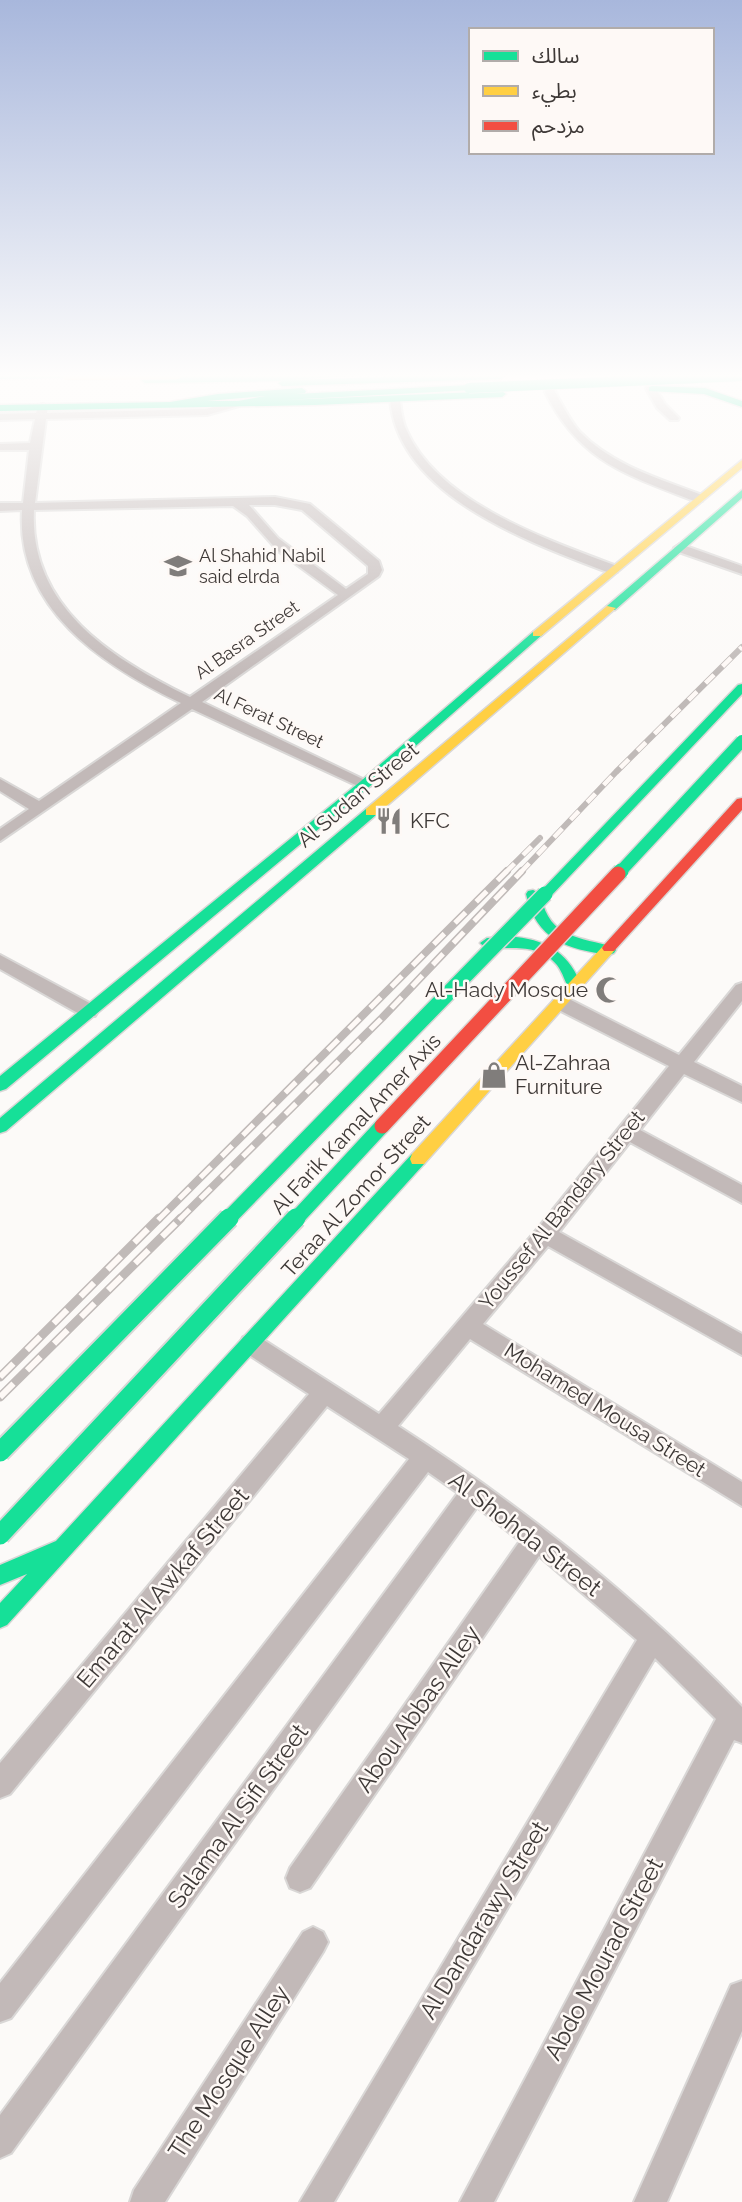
<svg xmlns="http://www.w3.org/2000/svg" width="742" height="2202" font-family="Raleway,'Noto Sans Arabic',sans-serif">
	<style>
		.lines { fill: none; stroke-linecap: round; stroke-linejoin: round }
		.street-casing { stroke: #d9d7d6; stroke-width: 4 }
		.fast-casing { stroke: #d9d7d6; stroke-width: 3 }
		.slow-casing { stroke: #d9d7d6; stroke-width: 3 }
		.jam-casing { stroke: #d9d7d6; stroke-width: 3 }
		.street { fill: #c2b9b8; fill-rule: evenodd }
		.fast { fill: #16e098; fill-rule: evenodd }
		.slow { fill: #ffcf43; fill-rule: evenodd }
		.jam { fill: #f24e42; fill-rule: evenodd }
		.rail-far2-casing { stroke: #c0bab8; stroke-width: 6 }
		.rail-far1-casing { stroke: #c0bab8; stroke-width: 8 }
		.rail-casing { stroke: #c0bab8; stroke-width: 9 }
		.rail-far2 { stroke: #fef9f6; stroke-width: 4.5; stroke-dasharray: 12; stroke-linecap: butt }
		.rail-far1 { stroke: #fef9f6; stroke-width: 5; stroke-dasharray: 15; stroke-linecap: butt }
		.rail { stroke: #fef9f6; stroke-width: 6; stroke-dasharray: 19; stroke-linecap: butt }
		.fast-bridge-far3-casing { stroke: #d9d7d6; stroke-width: 11; stroke-linecap: butt }
		.fast-bridge-far2-casing { stroke: #d9d7d6; stroke-width: 15; stroke-linecap: butt }
		.fast-bridge-far1-casing { stroke: #d9d7d6; stroke-width: 18; stroke-linecap: butt }
		.fast-bridge-casing { stroke: #d9d7d6; stroke-width: 23; stroke-linecap: butt }
		.slow-bridge-casing { stroke: #d9d7d6; stroke-width: 11; stroke-linecap: butt }
		.jam-bridge-casing { stroke: #d9d7d6; stroke-width: 18; stroke-linecap: butt }
		.fast-bridge-far3 { stroke: #16e098; stroke-width: 10 }
		.fast-bridge-far2 { stroke: #16e098; stroke-width: 12 }
		.fast-bridge-far1 { stroke: #16e098; stroke-width: 15 }
		.fast-bridge { stroke: #16e098; stroke-width: 19 }
		.slow-bridge { stroke: #ffcf43; stroke-width: 10 }
		.jam-bridge { stroke: #f24e42; stroke-width: 15 }
		.labels { text-anchor: middle; stroke-width: 5; stroke-linejoin: round; paint-order: stroke }
		.far-poi-label { font-size: 18px; fill: #3e3937; stroke: #fef9f6; text-anchor: start }
		.far-street-label { font-size: 18px; fill: #3e3937; stroke: #fef9f6 }
		.street-label { font-size: 21px; fill: #3e3937; stroke: #fef9f6 }
		.poi-label { font-size: 21px; fill: #3e3937; stroke: #fef9f6; text-anchor: start }
		.near-street-label { font-size: 24px; fill: #3e3937; stroke: #fef9f6 }
	</style>
	<rect width="100%" height="100%" fill="#fcfaf8"/>
	<g class="lines">
		<defs>
			<path id="street" d="M 647,387 L 655,387 L 665,404 L 679,418 L 678,420 L 670,420 L 657,408 L 646,389 Z
				M 546,390 L 554,390 C 562,404 569,419 580,432 C 612,465 660,479 702,495 L 702,501 L 694,501 C 625,474 580,462 545,392 Z
				M 395,396 L 400,399 C 401,409 402,421 407,431 C 439,503 548,540 617,566 L 617,572 L 607,572 C 529,542 398,496 390,399 Z
				M 235,401 L 240,404 L 239,406 L 207,415 L 46,419 L 35,503 L 275,497 L 310,504 L 379,561 L 382,570 L 379,576 L 202,702 L 373,784 L 365,789 L 360,787 L 192,709 L 0,841 L 0,829 L 29,809 L 0,791 L 0,779 L 39,801 L 181,703 C 102,665 16,609 22,510 L 0,511 L 0,503 L 23,503 L 29,450 L 0,450 L 0,444 L 30,443 L 35,419 L 0,420 L 0,414 L 36,413 L 39,405 L 43,404 L 48,407 L 47,413 L 206,409 ZM 249,505 L 275,505 L 302,510 L 368,566 L 368,574 L 346,589 L 278,538 ZM 233,506 L 247,516 L 278,551 L 338,595 L 190,697 C 112,659 29,607 34,510 Z
				M 680,544 L 742,566 L 742,574 L 676,551 L 674,548 Z
				M 0,955 L 95,1006 L 98,1011 L 95,1016 L 83,1016 L 0,969 Z
				M 742,983 L 742,1001 L 694,1062 L 742,1086 L 742,1102 L 684,1074 L 640,1130 L 742,1185 L 742,1203 L 630,1142 L 559,1232 L 742,1334 L 742,1355 L 548,1246 L 483,1324 L 742,1482 L 742,1506 L 470,1339 L 398,1426 C 522,1506 640,1600 742,1707 L 742,1743 L 734,1740 L 494,2202 L 460,2202 L 716,1719 L 655,1658 L 334,2202 L 300,2202 L 637,1640 L 539,1556 L 310,1888 L 300,1892 L 290,1888 L 286,1878 L 290,1868 L 520,1541 L 477,1507 L 11,2153 L 0,2158 L 0,2115 L 458,1493 L 428,1472 L 11,2018 L 0,2022 L 0,1983 L 409,1459 L 327,1406 L 10,1794 L 0,1798 L 0,1763 L 309,1394 L 243,1351 L 240,1344 L 243,1337 L 251,1334 L 259,1337 L 379,1414 L 538,1228 L 669,1066 L 555,1008 L 552,1003 L 555,998 L 567,998 L 679,1055 L 736,985 Z
				M 313,1927 L 323,1932 L 328,1942 L 323,1952 L 165,2202 L 130,2202 L 134,2190 L 303,1932 Z
				M 742,1981 L 742,2031 L 667,2202 L 634,2202 L 731,1985 Z"/>
			<path id="fast" d="M 0,374 L 71,374 L 71,375 L 67,378 L 0,379 Z
				M 306,374 L 379,374 L 291,380 L 472,374 L 505,376 L 501,379 L 282,386 L 278,383 L 282,381 L 145,383 L 141,380 L 145,377 Z
				M 469,385 L 472,386 L 472,390 L 284,400 L 502,391 L 506,394 L 502,397 L 315,405 L 0,411 L 0,405 L 170,402 L 218,394 L 302,388 L 306,391 L 305,393 L 295,394 ZM 265,396 L 238,401 L 207,401 Z
				M 652,386 L 705,388 L 742,401 L 742,407 L 704,394 L 649,391 L 649,387 Z
				M 742,490 L 742,498 L 615,610 L 607,610 L 607,606 Z
				M 533,632 L 543,634 L 369,787 L 6,1089 L 0,1091 L 0,1076 L 361,781 Z
				M 742,684 L 742,694 L 550,897 L 541,897 C 550,939 580,937 614,947 L 616,950 L 614,953 L 609,955 C 567,949 536,940 526,894 L 528,891 L 533,890 L 539,893 L 738,685 Z
				M 371,808 L 376,809 L 376,815 L 6,1131 L 0,1133 L 0,1118 L 366,809 Z
				M 516,937 C 550,941 570,955 582,987 L 580,991 L 570,991 C 565,982 563,973 557,965 C 533,936 492,956 480,943 L 487,938 Z
				M 418,1153 L 424,1154 L 426,1159 L 424,1164 L 7,1625 L 0,1628 L 0,1603 L 27,1574 L 0,1585 L 0,1565 L 56,1541 L 412,1154 Z"/>
			<path id="slow" d="M 742,460 L 742,468 L 541,636 L 533,636 L 533,632 Z
				M 607,606 L 616,608 L 376,815 L 366,815 L 366,809 Z
				M 609,943 L 614,945 L 616,948 L 614,951 L 424,1164 L 412,1164 L 410,1159 L 412,1154 L 604,945 Z"/>
			<path id="jam" d="M 742,798 L 742,810 L 614,951 L 604,951 L 602,948 L 604,945 L 737,799 Z"/>
		</defs>
		<use href="#street" class="street-casing"/>
		<use href="#fast" class="fast-casing"/>
		<use href="#slow" class="slow-casing"/>
		<use href="#jam" class="jam-casing"/>
		<use href="#street" class="street"/>
		<use href="#fast" class="fast"/>
		<use href="#slow" class="slow"/>
		<use href="#jam" class="jam"/>
		<defs>
			<path id="rail-far2" d="M 506,872 L 540,838
				M 521,872 L 616,772 L 742,647"/>
			<path id="rail-far1" d="M 158,1220 L 507,871
				M 179,1220 L 382,1018 L 522,871"/>
			<path id="rail" d="M 0,1377 L 159,1218
				M 0,1397 L 181,1218"/>
		</defs>
		<use href="#rail-far2" class="rail-far2-casing"/>
		<use href="#rail-far1" class="rail-far1-casing"/>
		<use href="#rail" class="rail-casing"/>
		<use href="#rail-far2" class="rail-far2"/>
		<use href="#rail-far1" class="rail-far1"/>
		<use href="#rail" class="rail"/>
		<defs>
			<path id="fast-bridge-far3" d="M 469,388 L 742,376"/>
			<path id="fast-bridge-far2" d="M 620,872 L 742,741"/>
			<path id="fast-bridge-far1" d="M 618,874 L 621,871
				M 227,1220 L 545,894
				M 295,1220 L 382,1126"/>
			<path id="fast-bridge" d="M 0,1452 L 229,1218
				M 0,1535 L 296,1218"/>
			<path id="slow-bridge" d="M 67,375 L 177,374"/>
			<path id="jam-bridge" d="M 382,1126 L 618,874"/>
		</defs>
		<use href="#fast-bridge-far3" class="fast-bridge-far3-casing"/>
		<use href="#fast-bridge-far2" class="fast-bridge-far2-casing"/>
		<use href="#fast-bridge-far1" class="fast-bridge-far1-casing"/>
		<use href="#fast-bridge" class="fast-bridge-casing"/>
		<use href="#slow-bridge" class="slow-bridge-casing"/>
		<use href="#jam-bridge" class="jam-bridge-casing"/>
		<use href="#fast-bridge-far3" class="fast-bridge-far3"/>
		<use href="#fast-bridge-far2" class="fast-bridge-far2"/>
		<use href="#fast-bridge-far1" class="fast-bridge-far1"/>
		<use href="#fast-bridge" class="fast-bridge"/>
		<use href="#slow-bridge" class="slow-bridge"/>
		<use href="#jam-bridge" class="jam-bridge"/>
	</g>
	<linearGradient id="sky" x2="0" y2="1"><stop stop-color="#a8b7dc"/><stop offset="0.55" stop-color="#fefdfc"/><stop offset="1" stop-color="#fefdfc" stop-opacity="0"/></linearGradient>
	<rect width="742" height="683" fill="url(#sky)"/>
	<defs>
		<symbol id="school-bare" viewBox="-9 -9 18 18"><path d="M0-5L7-2L0 1L-7-2ZM-4 1L0 2.5L4 1V4Q0 6-4 4Z" fill="#807d7b" stroke="#fef9f6" stroke-width="2.5" paint-order="stroke"/></symbol>
		<symbol id="restaurant-bare" viewBox="-9 -9 18 18"><path d="M-5-6h1v4h1v-4h1v4h1v-4h1v5L-1.5 .5V6h-2V.5L-5-1ZM5-6V6H3V1.5H1.5Q1.5-4 5-6Z" fill="#807d7b" stroke="#fef9f6" stroke-width="2.5" paint-order="stroke"/></symbol>
		<symbol id="mosque-bare" viewBox="-9 -9 18 18"><path d="M3.5-4.9A6 6 0 1 0 3.5 4.9A5 5 0 1 1 3.5-4.9Z" fill="#807d7b" stroke="#fef9f6" stroke-width="2.5" paint-order="stroke"/></symbol>
		<symbol id="shop-bare" viewBox="-9 -9 18 18"><path d="M-5-2.5h2.3a2.7 3.5 0 0 1 5.4 0H5L5.5 6h-11ZM-1.5-2.5h3a1.5 2.3 0 0 0-3 0Z" fill="#807d7b" stroke="#fef9f6" stroke-width="2.5" paint-order="stroke"/></symbol>
	</defs>
	<g fill-rule="evenodd">
		<use href="#school-bare" x="159" y="547" width="38" height="38"/>
		<use href="#restaurant-bare" x="370" y="802" width="38" height="38"/>
		<use href="#mosque-bare" x="590" y="971" width="38" height="38"/>
		<use href="#shop-bare" x="475" y="1056" width="38" height="38"/>
	</g>
	<g class="labels">
		<g class="far-poi-label">
			<text x="199" y="562">Al Shahid Nabil<tspan x="199" dy="21">said elrda</tspan></text>
		</g>
		<g class="far-street-label">
			<text transform="translate(247 640) rotate(-35)" y="6">Al Basra Street</text>
			<text transform="translate(269 718) rotate(25)" y="6">Al Ferat Street</text>
		</g>
		<g class="street-label">
			<text transform="translate(358 795) rotate(-40)" y="7">Al Sudan Street</text>
			<text transform="translate(356 1124) rotate(-47)" y="7">Al Farik Kamal Amer Axis</text>
			<text transform="translate(356 1196) rotate(-48)" y="7">Teraa Al Zomor Street</text>
			<text transform="translate(562 1210) rotate(-51)" y="7">Youssef Al Bandary Street</text>
			<text transform="translate(605 1410) rotate(32)" y="7">Mohamed Mousa Street</text>
		</g>
		<g class="poi-label">
			<text x="410" y="828">KFC</text>
			<text x="588" y="997" text-anchor="end">Al-Hady Mosque</text>
			<text x="515" y="1070">Al-Zahraa<tspan x="515" dy="24">Furniture</tspan></text>
		</g>
		<g class="near-street-label">
			<text transform="translate(525 1534) rotate(38)" y="8">Al Shohda Street</text>
			<text transform="translate(163 1588) rotate(-50)" y="8">Emarat Al Awkaf Street</text>
			<text transform="translate(418 1709) rotate(-55)" y="8">Abou Abbas Alley</text>
			<text transform="translate(238 1816) rotate(-54)" y="8">Salama Al Sifi Street</text>
			<text transform="translate(484 1920) rotate(-59)" y="8">Al Dandarawy Street</text>
			<text transform="translate(604 1959) rotate(-62)" y="8">Abdo Mourad Street</text>
			<text transform="translate(229 2072) rotate(-57)" y="8">The Mosque Alley</text>
		</g>
	</g>
	<rect x="469" y="28" width="245" height="126" fill="#fef9f6" stroke="#b1acaa" stroke-width="2"/>
	<rect x="483" y="51" width="35" height="10" fill="#16e098" stroke="#b1acaa" stroke-width="2"/>
	<text x="532" y="63" font-size="21" fill="#3e3937">سالك</text>
	<rect x="483" y="86" width="35" height="10" fill="#ffcf43" stroke="#b1acaa" stroke-width="2"/>
	<text x="532" y="98" font-size="21" fill="#3e3937">بطيء</text>
	<rect x="483" y="121" width="35" height="10" fill="#f24e42" stroke="#b1acaa" stroke-width="2"/>
	<text x="532" y="133" font-size="21" fill="#3e3937">مزدحم</text>
</svg>
